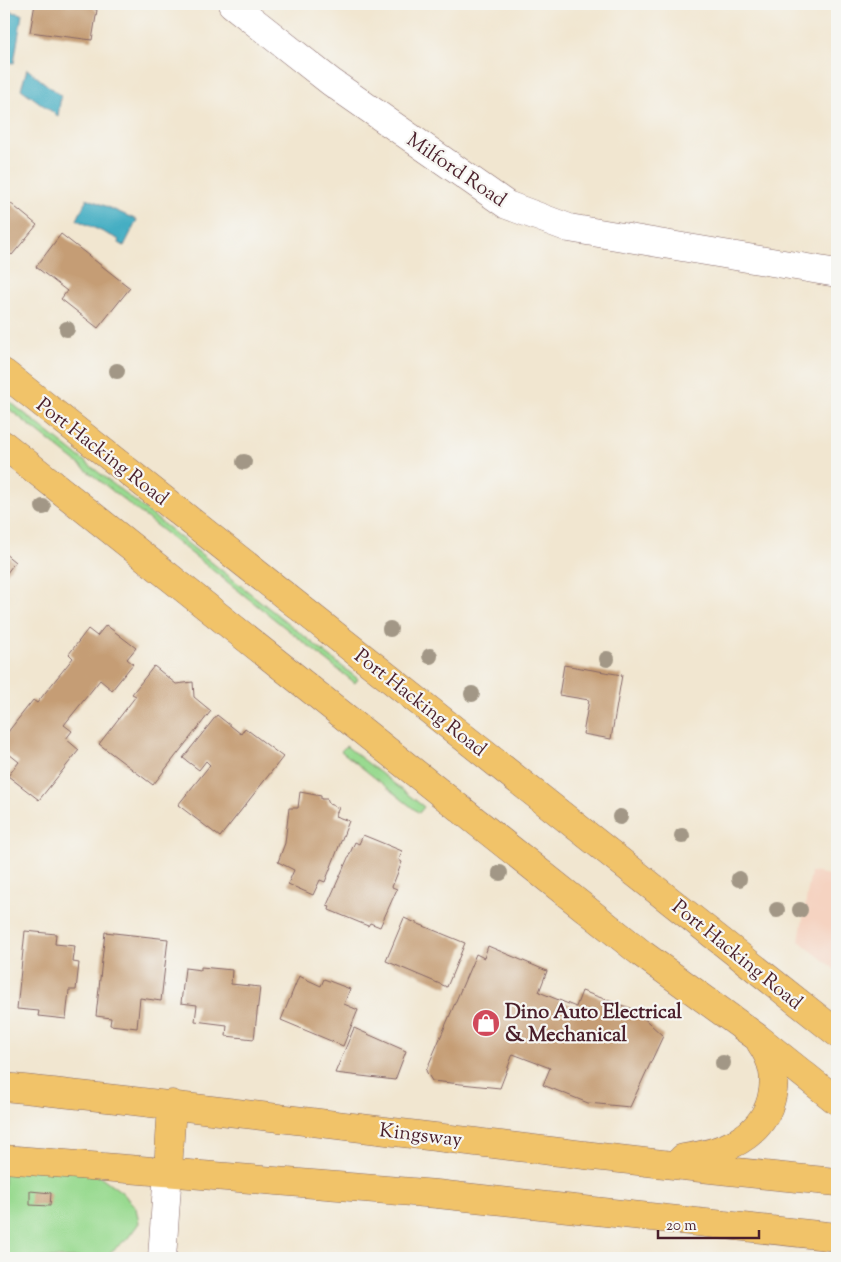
<svg xmlns="http://www.w3.org/2000/svg" width="841" height="1262" font-family="'Sorts Mill Goudy',serif">
	<style>
		.built { fill: #f5d3c1 }
		.green { fill: #99da90; stroke: #727c5e }
		.water { fill: #44aec3; stroke: #476677 }
		.building { fill: #c59d75 }
		.lines { fill: none; stroke-linecap: round; stroke-linejoin: round }
		.street-casing { stroke: #846565; stroke-width: 29 }
		.primary-casing { stroke: #846565; stroke-width: 29 }
		.street { stroke: #fff; stroke-width: 28 }
		.primary { stroke: #f1c369; stroke-width: 28 }
		.tree { fill: #a29786 }
		.labels { text-anchor: middle; stroke-width: 4.5; stroke-linejoin: round; paint-order: stroke }
		.street-label { font-size: 20px; fill: #4a1f2b; stroke: #f6f6f2 }
		.poi-label { font-size: 20px; font-weight: bold; fill: #4a1f2b; stroke: #f6f6f2; text-anchor: start }
	</style>
	<rect width="100%" height="100%" fill="#f6f6f2"/>
	<filter id="ink" filterUnits="userSpaceOnUse"><feTurbulence type="fractalNoise" baseFrequency=".02" numOctaves="2"/><feDisplacementMap in="SourceGraphic" scale="10" xChannelSelector="R" yChannelSelector="G"/><feConvolveMatrix kernelMatrix="1 2 1 2 8 2 1 2 1" color-interpolation-filters="sRGB"/></filter>
	<filter id="wash" filterUnits="userSpaceOnUse"><feTurbulence type="fractalNoise" baseFrequency=".0096" numOctaves="4" result="noise"/><feDisplacementMap in="SourceGraphic" scale="20" xChannelSelector="R" yChannelSelector="G"/><feGaussianBlur stdDeviation="1.12" result="paint"/><feColorMatrix in="noise" values="0 0 0 0 0 0 0 0 0 0 0 0 0 0 0 0 0 1.4 0 .05"/><feComposite in="paint" operator="in"/></filter>
	<g filter="url(#wash)">
		<rect width="100%" height="100%" fill="#f1e6d0"/>
		<path class="built" d="M 811,872 L 837,876 L 837,971 L 799,941 Z"/>
		<path class="green" d="M 4,397 L 358,679 L 355,683 L 4,405 Z
			M 346,746 L 424,807 L 419,813 L 341,751 Z
			M 4,1159 L 85,1165 L 123,1193 L 136,1208 L 139,1223 L 128,1238 L 103,1258 L 4,1258 Z"/>
		<path class="water" d="M 4,10 L 22,14 L 14,63 L 4,62 Z
			M 27,69 L 61,96 L 58,116 L 21,89 Z
			M 87,198 L 137,220 L 124,246 L 119,243 L 118,239 L 77,220 Z"/>
		<g id="blocks">
			<path class="building" d="M 35,4 L 95,5 L 94,9 L 97,10 L 92,40 L 30,32 Z
				M 4,198 L 37,225 L 12,255 L 4,249 Z
				M 61,234 L 130,288 L 98,328 L 61,299 L 67,291 L 36,267 Z
				M 4,553 L 15,562 L 4,577 Z
				M 106,625 L 136,648 L 127,659 L 133,664 L 112,690 L 100,680 L 64,725 L 72,731 L 66,739 L 79,750 L 39,800 L 8,776 L 19,762 L 4,750 L 4,737 L 33,700 L 37,703 L 73,658 L 69,654 L 88,629 L 97,636 Z
				M 564,665 L 622,675 L 611,739 L 583,734 L 589,700 L 559,695 Z
				M 154,666 L 176,684 L 193,682 L 194,697 L 211,711 L 153,785 L 99,744 L 136,696 L 132,694 Z
				M 217,715 L 241,734 L 245,728 L 283,757 L 220,837 L 178,805 L 210,765 L 206,761 L 199,770 L 183,758 Z
				M 300,792 L 321,796 L 321,799 L 327,799 L 329,804 L 339,808 L 335,816 L 349,821 L 325,882 L 320,880 L 313,895 L 288,884 L 294,870 L 278,862 L 285,843 L 289,808 L 298,808 Z
				M 363,835 L 402,851 L 399,860 L 402,862 L 392,887 L 397,889 L 380,927 L 370,923 L 368,926 L 329,910 L 330,906 L 327,905 L 355,842 L 359,844 Z
				M 404,918 L 465,943 L 447,987 L 386,961 Z
				M 25,931 L 56,934 L 55,944 L 75,946 L 73,962 L 79,963 L 76,990 L 69,990 L 66,1019 L 38,1016 L 39,1011 L 17,1009 Z
				M 105,932 L 168,939 L 161,1001 L 140,998 L 137,1028 L 110,1025 L 111,1018 L 96,1016 Z
				M 488,946 L 547,971 L 539,992 L 576,1007 L 582,991 L 635,1010 L 663,1036 L 630,1107 L 588,1103 L 543,1085 L 550,1068 L 513,1054 L 500,1088 L 432,1081 L 426,1071 L 476,954 L 484,958 Z
				M 201,967 L 232,970 L 231,984 L 260,987 L 254,1039 L 226,1036 L 227,1025 L 195,1021 L 197,1005 L 181,1003 L 185,968 L 201,970 Z
				M 299,976 L 321,986 L 324,979 L 350,989 L 344,1004 L 358,1010 L 343,1046 L 281,1020 Z
				M 354,1028 L 406,1051 L 395,1080 L 335,1073 Z
				M 30,1191 L 51,1193 L 50,1206 L 30,1205 Z
				M 282,1255 L 307,1257 L 307,1258 L 278,1258 Z"/>
		</g>
	</g>
	<g filter="url(#ink)">
		<use href="#blocks" fill-opacity="0" stroke="#846565" stroke-width="1"/>
		<g class="lines">
			<defs>
				<path id="street" d="M 232,4 L 331,82 L 507,205 L 569,228 L 837,273
					M 162,1258 L 168,1171"/>
				<path id="primary" d="M 4,373 L 837,1033
					M 4,445 L 641,953 L 758,1038 L 837,1101
					M 4,1087 C 282,1115 559,1156 837,1182
					M 683,1158 C 720,1153 760,1140 771,1100 C 777,1077 773,1061 760,1042
					M 4,1159 L 437,1194 L 837,1237
					M 168,1171 L 172,1104"/>
			</defs>
			<use href="#street" class="street-casing"/>
			<use href="#primary" class="primary-casing"/>
			<use href="#street" class="street"/>
			<use href="#primary" class="primary"/>
		</g>
		<g class="tree">
			<circle cx="67" cy="329" r="8"/>
			<circle cx="117" cy="371" r="8"/>
			<circle cx="244" cy="462" r="8"/>
			<circle cx="43" cy="507" r="8"/>
			<circle cx="390" cy="629" r="8"/>
			<circle cx="430" cy="656" r="8"/>
			<circle cx="607" cy="659" r="8"/>
			<circle cx="472" cy="694" r="8"/>
			<circle cx="620" cy="817" r="8"/>
			<circle cx="682" cy="836" r="8"/>
			<circle cx="500" cy="873" r="8"/>
			<circle cx="739" cy="879" r="8"/>
			<circle cx="777" cy="910" r="8"/>
			<circle cx="800" cy="910" r="8"/>
			<circle cx="723" cy="1063" r="8"/>
		</g>
	</g>
	<defs>
		<symbol id="shop-disc" viewBox="-11 -11 22 22"><circle r="9.5" fill="#d1495b" stroke="#f6f6f2"/><path d="M-5-2.5h2.3a2.7 3.5 0 0 1 5.4 0H5L5.5 6h-11ZM-1.5-2.5h3a1.5 2.3 0 0 0-3 0Z" fill="#fff"/></symbol>
	</defs>
	<g fill-rule="evenodd">
		<use href="#shop-disc" x="470" y="1007" width="32" height="32"/>
	</g>
	<g class="labels">
		<g class="street-label">
			<text transform="translate(457 169) rotate(34)" y="7">Milford Road</text>
			<text transform="translate(103 451) rotate(38)" y="7">Port Hacking Road</text>
			<text transform="translate(421 702) rotate(38)" y="7">Port Hacking Road</text>
			<text transform="translate(738 954) rotate(39)" y="7">Port Hacking Road</text>
			<text transform="translate(421 1134) rotate(7)" y="7">Kingsway</text>
		</g>
		<g class="poi-label">
			<text x="505" y="1018">Dino Auto Electrical<tspan x="505" dy="23">&amp; Mechanical</tspan></text>
		</g>
	</g>
	<rect width="841" height="1262" fill="none" stroke="#f6f6f2" stroke-width="20"/>
	<path d="M658 1230v8h101v-8" fill="none" stroke="#4a1f2b" stroke-width="2.5"/>
	<text x="666" y="1230" font-size="15" fill="#4a1f2b" stroke="#f6f6f2" stroke-width="4" paint-order="stroke">20 m</text>
</svg>
